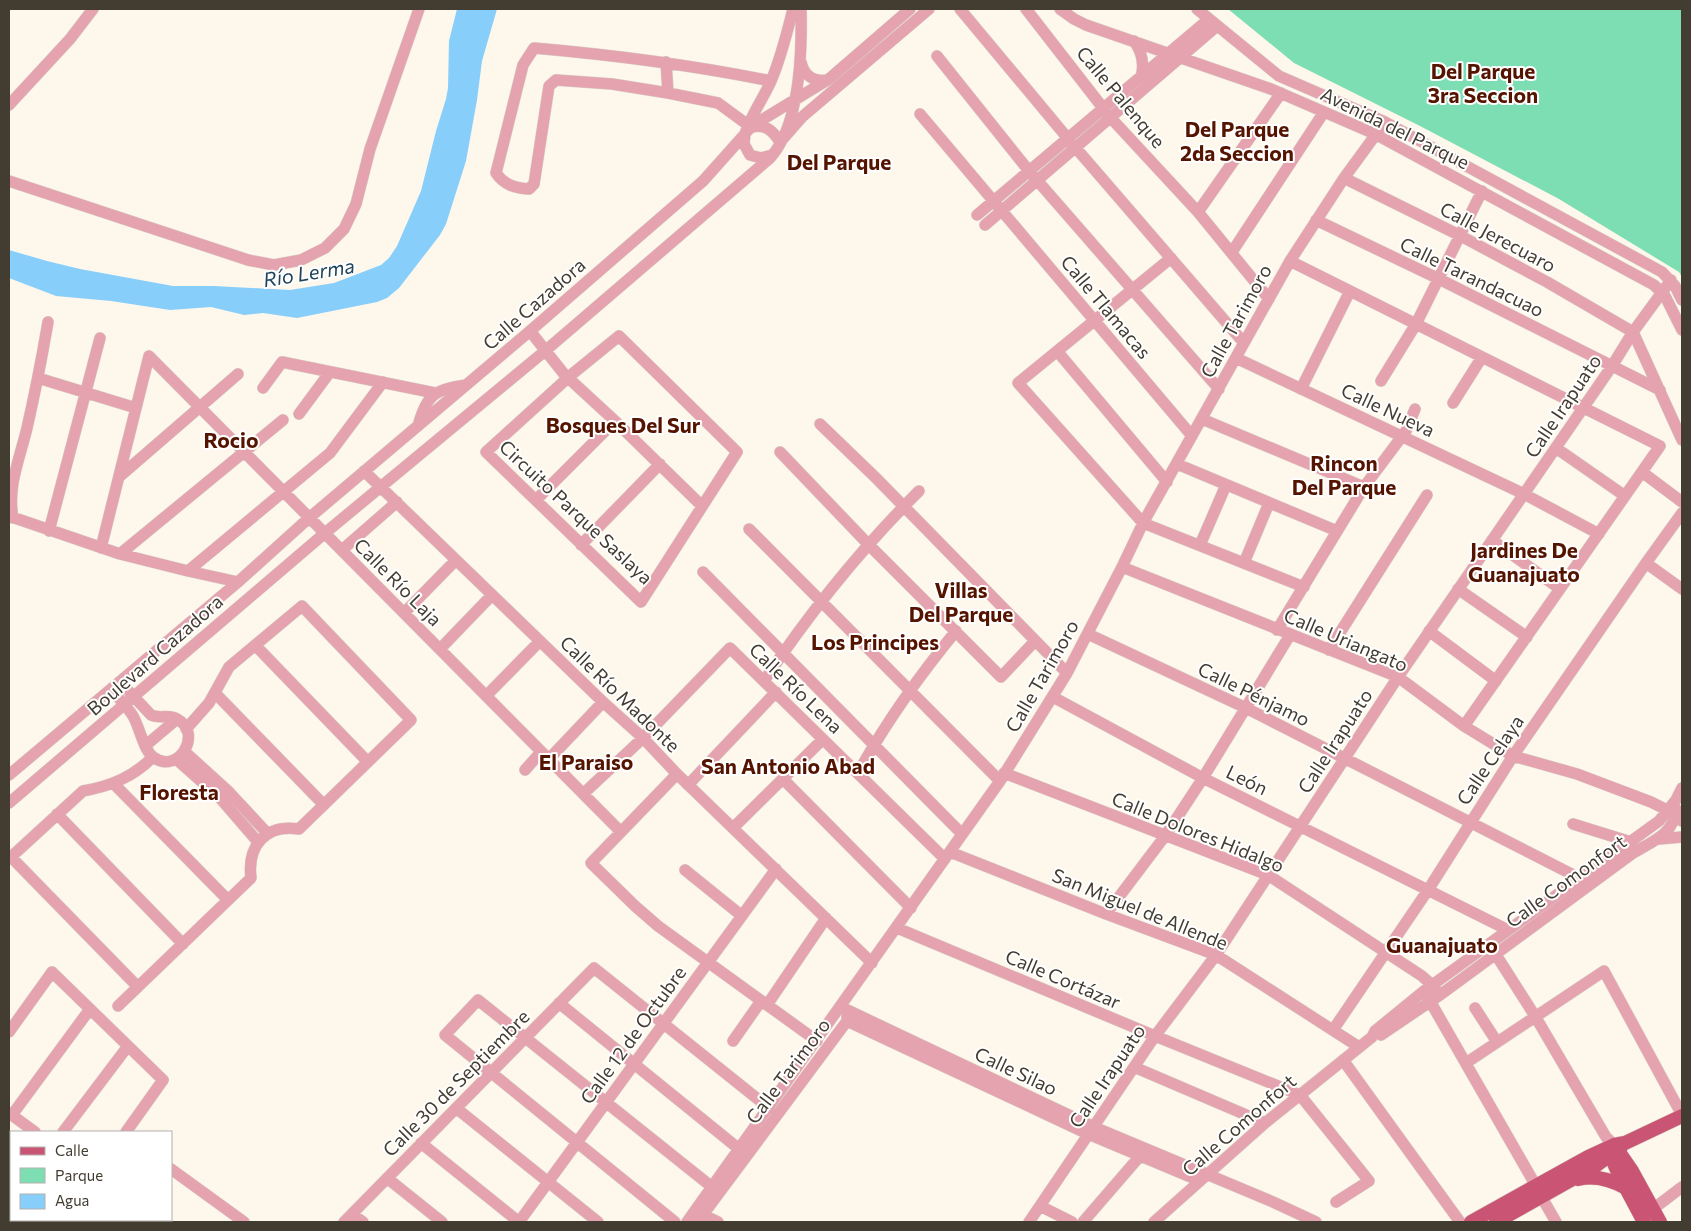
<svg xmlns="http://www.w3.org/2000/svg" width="1691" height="1231" font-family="Commissioner,sans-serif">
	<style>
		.green { fill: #7edeb3 }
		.water { fill: #88cefb }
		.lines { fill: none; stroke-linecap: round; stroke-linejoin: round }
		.minor-casing { stroke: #d8d2c7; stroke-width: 12 }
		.major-casing { stroke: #d8d2c7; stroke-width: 15 }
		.minor { stroke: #e5a3af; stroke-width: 11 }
		.major { stroke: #ca5473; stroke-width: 14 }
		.labels { text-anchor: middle; stroke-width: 4; stroke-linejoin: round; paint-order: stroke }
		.street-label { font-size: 19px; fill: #423c31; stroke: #fff }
		.water-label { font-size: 20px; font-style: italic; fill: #1d445b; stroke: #fff }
		.quarter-label { font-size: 21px; font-weight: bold; fill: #551400; stroke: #fff }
	</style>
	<rect width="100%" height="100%" fill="#fdf7ec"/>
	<path class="green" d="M 1228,9 L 1682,9 L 1682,277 L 1679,272 L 1559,199 L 1420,126 L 1294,63 Z"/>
	<path class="water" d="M 457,9 L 497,9 L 482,61 L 477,100 L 466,161 L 446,224 L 440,235 L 399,288 L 387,298 L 377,302 L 297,318 L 263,313 L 244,315 L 236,313 L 211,307 L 170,310 L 111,301 L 56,296 L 9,278 L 9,250 L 47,261 L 80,269 L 173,286 L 214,286 L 290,290 L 334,283 L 381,265 L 389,258 L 397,246 L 421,191 L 436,131 L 446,99 L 448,88 L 449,41 Z"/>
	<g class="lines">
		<defs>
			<path id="minor" d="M 960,9 L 1075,147 L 1244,343
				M 1026,9 L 1110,117 L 1198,212 L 1269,299
				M 1060,9 L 1074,19 L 1086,25 L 1271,89 L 1375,134 L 1654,285 L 1665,296 L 1682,330
				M 1197,9 L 1279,76 L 1385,122 L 1662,272 L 1675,286 L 1682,300
				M 1134,41 C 1142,52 1145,63 1141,77
				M 937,56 L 1029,171 L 1219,389
				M 666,62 L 668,93
				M 801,62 C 804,76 814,82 827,80
				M 9,105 L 70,39 L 93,9
				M 920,114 L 1192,436
				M 748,125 L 718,103 L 668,93 L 612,84 L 556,80 L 549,86 L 534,184 L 529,189 C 515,188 504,185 496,173 L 523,65 L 534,48 C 614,55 692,65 771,81
				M 752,127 C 766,124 773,131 780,142 L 802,117 L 929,9
				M 772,155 L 761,158 L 750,155 L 744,144 L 745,134 L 748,130 L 760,121 L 829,79 L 910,9
				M 1344,178 L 1459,235 L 1547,282 L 1633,332 L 1682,440
				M 9,181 L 248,260 L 274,265 L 301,260 L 325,248 L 344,229 L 356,204 L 370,149 L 419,9
				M 1198,212 L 1281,93
				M 977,215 L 1209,19
				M 1316,220 L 1437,278 L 1660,390
				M 985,225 L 1217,26
				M 1232,252 L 1324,112
				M 1171,258 L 1018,383 L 1143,523 L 1304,587
				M 1290,261 L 1660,446
				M 530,331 L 564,374 L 615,421 L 702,506
				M 619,336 L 737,452 L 641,602 L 486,452 L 571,375 Z
				M 1057,351 L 1167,482
				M 149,356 L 621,832
				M 1236,358 L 1524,494 L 1599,534
				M 38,378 L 136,408
				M 1381,381 L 1416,324 L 1482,191
				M 263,388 L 282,362 L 435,393
				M 1301,389 L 1350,291
				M 1453,403 L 1482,357
				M 299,414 L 330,372
				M 1202,419 L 1364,487
				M 820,424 L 876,478 L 1067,673
				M 418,426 C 426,396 434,389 466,385
				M 1556,448 L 1625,496
				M 780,452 L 868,544 L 1001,677 L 1035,641
				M 1177,464 L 1337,531
				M 364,471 L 603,702 L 643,738 L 677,774 L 872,963
				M 1642,472 L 1682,502
				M 119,477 L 238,374
				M 536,500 L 615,421
				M 9,516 L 120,554 L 188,571 L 238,582
				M 13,518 C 7,486 20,458 27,428 C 35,393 42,357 48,322
				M 749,529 L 1000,781
				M 49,531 L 100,338
				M 1492,540 L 1560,589
				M 581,545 L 660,464
				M 1200,545 L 1226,485
				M 101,548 L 149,356
				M 342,550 L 397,502
				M 120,554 L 283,420
				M 1244,563 L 1269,503
				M 1646,563 L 1682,589
				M 1122,567 L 1398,677 L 1464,726 L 1513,756 L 1577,774 L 1651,802 L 1671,812 L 1682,821
				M 188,571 L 330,453 L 383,382
				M 703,572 L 962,834
				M 1458,589 L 1527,637
				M 404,613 L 456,560
				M 1277,630 L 1364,487 L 1406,431 L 1415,409
				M 1429,631 L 1496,681
				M 1088,634 L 1246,708 L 1591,884
				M 255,645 L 368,762
				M 440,649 L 492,595
				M 1329,650 L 1427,495
				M 764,681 C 810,612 861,549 919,491
				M 111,689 C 118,698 127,706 133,716 C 140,728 143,749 153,757 C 178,776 204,733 177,719 C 168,714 159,719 151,715 L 120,682
				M 215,693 L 324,805
				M 486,696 L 540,641
				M 1053,697 L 1203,778 L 1508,930
				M 1464,726 L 1660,446
				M 145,746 L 177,719
				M 185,752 L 228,791 L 268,834
				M 176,759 L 220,798 L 258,842
				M 549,759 L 603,702
				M 525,770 L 541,752
				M 858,773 C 886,722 919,676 956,631
				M 1004,773 L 1268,875 L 1422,976 L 1432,985 L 1440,995
				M 677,774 L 591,863 L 635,906 L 658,926 L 817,1041
				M 9,775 L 238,582 L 309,518 L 530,331 L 703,181 L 745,134 C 751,115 763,99 771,81 C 781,58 787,33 793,9
				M 783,779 L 911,908
				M 114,784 L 228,900
				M 688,785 L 776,692
				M 583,794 L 643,738 L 730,648 L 945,859
				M 9,803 L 325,533 L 545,351 L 770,158 C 800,125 802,51 801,9
				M 57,814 L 183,944
				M 1573,824 L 1631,842
				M 733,828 L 823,739
				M 1659,839 L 1682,837
				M 950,852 L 1106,914 L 1216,955 L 1359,1047
				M 685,870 L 742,916
				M 1106,914 L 1165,836 L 1203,778 L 1290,635
				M 897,928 L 1155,1036 L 1300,1095 L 1369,1181 L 1336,1202
				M 1491,947 L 1535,1016 L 1606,1137 L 1614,1145
				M 138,987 L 11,857 L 83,791 C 111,786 133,777 153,757
				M 1426,994 L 1536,1186
				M 559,1003 L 744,1153
				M 767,1005 L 826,918
				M 118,1006 L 251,878 C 247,845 266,824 299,829 L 411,720 L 302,606 L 229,667 L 209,703 L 186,729
				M 841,1007 L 1094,1127 L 1273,1202 L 1316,1222
				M 1475,1008 L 1497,1042
				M 847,1021 L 1088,1134 L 1200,1181
				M 1333,1030 L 1428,890 L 1513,756 L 1646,563 L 1682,513
				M 9,1032 L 52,972 L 163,1080 L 126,1132
				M 1381,1035 L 1440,995 L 1633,853 C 1651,842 1675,834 1676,809
				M 733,1041 L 761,1001
				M 1343,1060 L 1460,1222
				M 1466,1063 L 1604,971 L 1682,1115
				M 1134,1067 L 1265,1123
				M 456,1108 L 598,1222
				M 9,1113 L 35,1132
				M 12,1115 L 90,1009
				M 63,1132 L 128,1046
				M 421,1143 L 519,1222
				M 171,1169 L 244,1222
				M 9,1175 L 11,1177
				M 387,1178 L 442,1222
				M 1541,1196 L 1556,1222
				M 1040,1206 L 1072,1222
				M 1653,1209 L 1682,1187
				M 697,1212 L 718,1222
				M 352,1214 L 363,1222
				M 70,1220 L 74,1222
				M 156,1220 L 160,1222
				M 699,1220 L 847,1021 L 847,1016
				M 344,1222 L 594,968 L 769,1108
				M 519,1222 L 776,869
				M 675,1222 L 445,1035 L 478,1000 L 712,1187
				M 687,1222 L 1000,781 L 1067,673 L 1122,567 L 1143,523 L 1290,261 L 1344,178 L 1385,122
				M 1029,1222 L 1155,1036 L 1216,955 L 1398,677 L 1612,366 L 1633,332 L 1671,280
				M 1083,1222 L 1140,1156
				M 1154,1222 L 1265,1123 L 1372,1037 L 1375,1031 L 1424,991 L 1659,821 L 1676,800 L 1682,788"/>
			<path id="major" d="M 1614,1145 L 1632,1171 L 1660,1222
				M 1608,1149 L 1619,1175 L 1644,1222
				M 1578,1179 C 1595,1175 1610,1179 1626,1188
				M 1471,1222 L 1588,1157 L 1614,1145 L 1625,1143 L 1682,1116
				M 1496,1222 L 1594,1167 L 1621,1147"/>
		</defs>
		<use href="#minor" class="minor-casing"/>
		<use href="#major" class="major-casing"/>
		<use href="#minor" class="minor"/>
		<use href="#major" class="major"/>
	</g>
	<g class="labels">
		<g class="street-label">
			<text transform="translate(1121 97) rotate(50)" y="7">Calle Palenque</text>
			<text transform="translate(1395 128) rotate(26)" y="7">Avenida del Parque</text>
			<text transform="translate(1498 237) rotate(28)" y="7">Calle Jerecuaro</text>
			<text transform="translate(1472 277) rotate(26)" y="7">Calle Tarandacuao</text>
			<text transform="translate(534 304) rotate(-41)" y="7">Calle Cazadora</text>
			<text transform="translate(1106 307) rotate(50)" y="7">Calle Tlamacas</text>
			<text transform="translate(1236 321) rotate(-61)" y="7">Calle Tarimoro</text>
			<text transform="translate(1563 406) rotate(-56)" y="7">Calle Irapuato</text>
			<text transform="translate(1388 410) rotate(25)" y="7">Calle Nueva</text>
			<text transform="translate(576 512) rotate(43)" y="7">Circuito Parque Saslaya</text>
			<text transform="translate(398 582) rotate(45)" y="7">Calle Río Laja</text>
			<text transform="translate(1346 640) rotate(23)" y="7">Calle Uriangato</text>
			<text transform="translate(155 655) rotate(-41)" y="7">Boulevard Cazadora</text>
			<text transform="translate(1042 676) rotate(-60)" y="7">Calle Tarimoro</text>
			<text transform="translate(796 688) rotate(44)" y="7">Calle Río Lena</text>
			<text transform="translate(620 694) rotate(44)" y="7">Calle Río Madonte</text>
			<text transform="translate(1254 694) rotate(26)" y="7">Calle Pénjamo</text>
			<text transform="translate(1335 741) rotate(-57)" y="7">Calle Irapuato</text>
			<text transform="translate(1490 760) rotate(-56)" y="7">Calle Celaya</text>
			<text transform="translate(1247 780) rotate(26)" y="7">León</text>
			<text transform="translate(1198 832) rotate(22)" y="7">Calle Dolores Hidalgo</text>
			<text transform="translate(1566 881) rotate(-36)" y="7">Calle Comonfort</text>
			<text transform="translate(1140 909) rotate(22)" y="7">San Miguel de Allende</text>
			<text transform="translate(1063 979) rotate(23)" y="7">Calle Cortázar</text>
			<text transform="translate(633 1035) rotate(-54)" y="7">Calle 12 de Octubre</text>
			<text transform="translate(788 1071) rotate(-53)" y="7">Calle Tarimoro</text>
			<text transform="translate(1016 1071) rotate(25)" y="7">Calle Silao</text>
			<text transform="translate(1107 1076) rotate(-56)" y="7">Calle Irapuato</text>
			<text transform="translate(456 1083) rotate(-45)" y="7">Calle 30 de Septiembre</text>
			<text transform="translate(1239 1125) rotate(-41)" y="7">Calle Comonfort</text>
		</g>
		<g class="water-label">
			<text transform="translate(309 273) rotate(-9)" y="7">Río Lerma</text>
		</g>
		<g class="quarter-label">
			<text x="1483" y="79">Del Parque<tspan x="1483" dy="24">3ra Seccion</tspan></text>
			<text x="1237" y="137">Del Parque<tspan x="1237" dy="24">2da Seccion</tspan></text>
			<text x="839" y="170">Del Parque</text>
			<text x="623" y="433">Bosques Del Sur</text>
			<text x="231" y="448">Rocio</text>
			<text x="1344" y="471">Rincon<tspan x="1344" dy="24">Del Parque</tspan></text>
			<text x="1524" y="558">Jardines De<tspan x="1524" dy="24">Guanajuato</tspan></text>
			<text x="961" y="598">Villas<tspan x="961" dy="24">Del Parque</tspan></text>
			<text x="875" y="650">Los Principes</text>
			<text x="586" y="770">El Paraiso</text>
			<text x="788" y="774">San Antonio Abad</text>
			<text x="179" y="800">Floresta</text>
			<text x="1442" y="953">Guanajuato</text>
		</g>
	</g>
	<rect width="1691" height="1231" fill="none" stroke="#423c31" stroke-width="20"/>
	<rect x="10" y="1131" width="162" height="90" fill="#ffffff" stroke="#b3b1ad"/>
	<rect x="20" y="1147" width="25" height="8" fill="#ca5473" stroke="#b3b1ad"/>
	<text x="55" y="1156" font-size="15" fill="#423c31">Calle</text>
	<rect x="20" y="1168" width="25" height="15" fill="#7edeb3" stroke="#b3b1ad"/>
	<text x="55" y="1181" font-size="15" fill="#423c31">Parque</text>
	<rect x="20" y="1194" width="25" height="15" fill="#88cefb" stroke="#b3b1ad"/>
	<text x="55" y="1206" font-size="15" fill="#423c31">Agua</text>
</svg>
